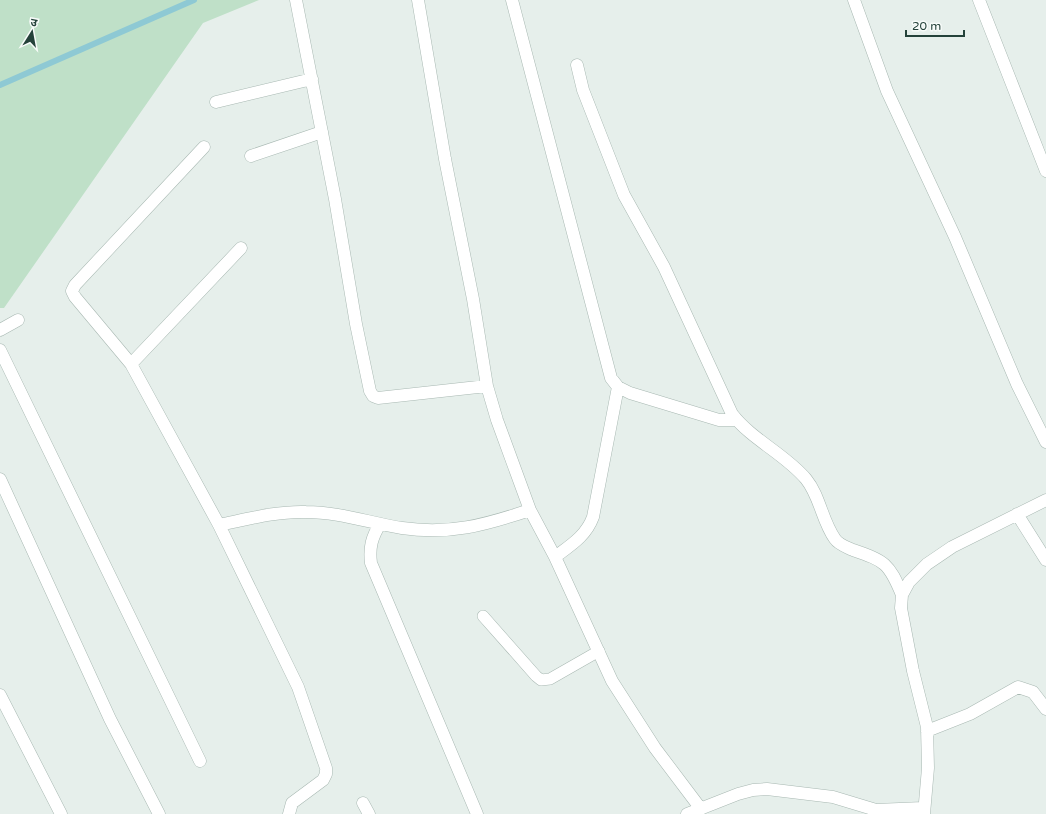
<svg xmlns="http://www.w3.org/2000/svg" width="1046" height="814" font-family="'Varela Round','Noto Sans Devanagari',sans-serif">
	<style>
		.green { fill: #bfe0c8 }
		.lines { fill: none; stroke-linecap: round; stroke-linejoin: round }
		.stream { stroke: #8ec9d4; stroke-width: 6 }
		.lane-casing { stroke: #a8b8b2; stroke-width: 12 }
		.street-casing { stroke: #a8b8b2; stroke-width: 13 }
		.lane { stroke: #fff; stroke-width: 11 }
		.street { stroke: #fff; stroke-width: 12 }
	</style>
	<rect width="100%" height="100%" fill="#e6efeb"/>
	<path class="green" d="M 0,0 L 259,0 L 203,23 L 4,308 L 0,308 Z"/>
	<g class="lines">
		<path class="stream" d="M 0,85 L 194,0"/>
		<defs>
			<path id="lane" d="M 483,616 L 536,676 L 541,680 L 550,679 L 599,651"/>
			<path id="street" d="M 296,0 L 335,199 L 356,324 L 370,391 L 373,396 L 378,398 L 487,386
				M 418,0 L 445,159 L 473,299 L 487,386 L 497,420 L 530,510 L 555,557 L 612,681 L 655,748 L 701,809
				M 512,0 L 611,378 L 618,387 L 630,393 L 719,420 L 737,420
				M 854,0 L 887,91 L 955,237 L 1017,384 L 1046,442
				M 979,0 L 1046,171
				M 577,65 L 583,90 L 624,195 L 664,267 L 732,414 C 752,440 785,454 806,479 C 820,496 822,521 835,539 C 839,545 847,547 853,550 C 885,561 889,563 902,595
				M 216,102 L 312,79
				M 204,147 L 75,285 L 72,291 L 75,297 L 131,364 L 219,525 L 298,687 L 326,768 L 326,774 L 323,780 L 292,803 L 289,814
				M 251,156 L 322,132
				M 0,330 L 18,320
				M 0,350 L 200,761
				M 131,364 L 241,248
				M 0,479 L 110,719 L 159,814
				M 1017,514 L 1046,560
				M 380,524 C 372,537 369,547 371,563 L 477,814
				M 219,525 C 248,519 277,511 306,512 C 339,512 370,523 402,528 C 450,535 485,525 530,510
				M 555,557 C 571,545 586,536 593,517 L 618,387
				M 0,695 L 61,814
				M 927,731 L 970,714 L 1018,687 L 1033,692 L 1046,709
				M 363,803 L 369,814
				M 687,814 L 738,794 L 753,790 L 767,789 L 833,797 L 876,810 L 923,808
				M 924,814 L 928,768 L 927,727 L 913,671 L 901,608 L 902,595 L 909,582 L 927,564 L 952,547 L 1046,500"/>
		</defs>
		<use href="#lane" class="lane-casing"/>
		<use href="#street" class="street-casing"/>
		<use href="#lane" class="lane"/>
		<use href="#street" class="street"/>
	</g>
	<g transform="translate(32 32) rotate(11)" stroke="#f7fbf9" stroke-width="3" paint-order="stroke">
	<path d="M0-3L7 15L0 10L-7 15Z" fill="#24423a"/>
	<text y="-6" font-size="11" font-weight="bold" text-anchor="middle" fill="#24423a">उ</text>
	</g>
	<path d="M906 30v6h58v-6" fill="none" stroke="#24423a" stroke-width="2"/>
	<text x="912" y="30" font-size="12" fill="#24423a" stroke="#f7fbf9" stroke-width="3" paint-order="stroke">20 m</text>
</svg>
